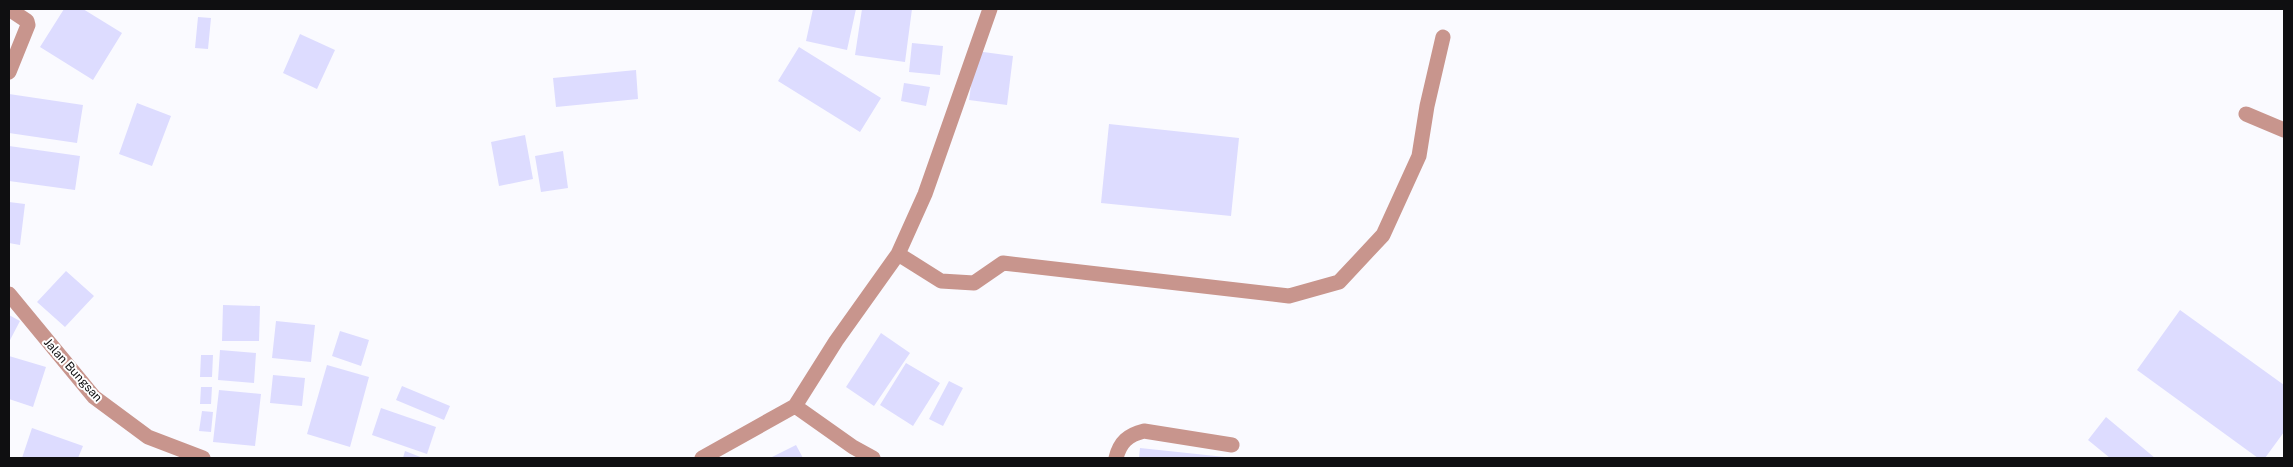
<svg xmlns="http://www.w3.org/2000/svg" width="2293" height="467" font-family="'Public Sans',sans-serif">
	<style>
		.building { fill: #dddcff }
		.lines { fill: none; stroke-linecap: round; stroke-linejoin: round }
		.minor { stroke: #c8958d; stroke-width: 15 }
		.labels { text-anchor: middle; stroke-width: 4; stroke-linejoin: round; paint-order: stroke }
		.street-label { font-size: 12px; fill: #0f0f11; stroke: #fff }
	</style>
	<rect width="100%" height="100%" fill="#fafaff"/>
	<path class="building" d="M 64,9 L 83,9 L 122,33 L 93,80 L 40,47 Z
		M 813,9 L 856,9 L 847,50 L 806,41 Z
		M 862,9 L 912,9 L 905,62 L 855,55 Z
		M 198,17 L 211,18 L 208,49 L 195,48 Z
		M 300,34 L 335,50 L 317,89 L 283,73 Z
		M 912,43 L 943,46 L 940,75 L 909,72 Z
		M 799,47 L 881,98 L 860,132 L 778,81 Z
		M 976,51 L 1013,56 L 1007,105 L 969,100 Z
		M 636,70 L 638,99 L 556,107 L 553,78 Z
		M 904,83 L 930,87 L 926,106 L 901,101 Z
		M 9,94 L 83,105 L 77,143 L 9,133 Z
		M 137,103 L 171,116 L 152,166 L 119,154 Z
		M 1109,124 L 1239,138 L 1231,216 L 1101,203 Z
		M 525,135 L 533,179 L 499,186 L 491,142 Z
		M 9,146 L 80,156 L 75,190 L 9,181 Z
		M 563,151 L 568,188 L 541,192 L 535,156 Z
		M 9,202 L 25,204 L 20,245 L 9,243 Z
		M 66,271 L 94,296 L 65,327 L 37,302 Z
		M 223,305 L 260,306 L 259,341 L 222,341 Z
		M 2180,310 L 2284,385 L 2284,432 L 2265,458 L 2258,458 L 2137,370 Z
		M 9,315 L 20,321 L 9,342 Z
		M 276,321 L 315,325 L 311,362 L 272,358 Z
		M 340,331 L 369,340 L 361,366 L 332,356 Z
		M 881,333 L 910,353 L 874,406 L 846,387 Z
		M 220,350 L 256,353 L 254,383 L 218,380 Z
		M 201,355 L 213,355 L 212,377 L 200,377 Z
		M 9,356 L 46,367 L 33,407 L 9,399 Z
		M 906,363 L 940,383 L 913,426 L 880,405 Z
		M 327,365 L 369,377 L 350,447 L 307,434 Z
		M 273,375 L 305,378 L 302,406 L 270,403 Z
		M 949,381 L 963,388 L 943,426 L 929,419 Z
		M 402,386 L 450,406 L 444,420 L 396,400 Z
		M 201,387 L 212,387 L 211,404 L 200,404 Z
		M 219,390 L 261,394 L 255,446 L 213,442 Z
		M 381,408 L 436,427 L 427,454 L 372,435 Z
		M 202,411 L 213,412 L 211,432 L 199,431 Z
		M 2106,417 L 2155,458 L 2110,458 L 2088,440 Z
		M 32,428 L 83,446 L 78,458 L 22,458 Z
		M 796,445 L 803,458 L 770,458 Z
		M 1140,448 L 1225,457 L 1225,458 L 1139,458 Z
		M 405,451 L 423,458 L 403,458 Z"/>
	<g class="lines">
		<path class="minor" d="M 9,9 L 27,21 L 28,25 L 9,72
			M 2246,114 L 2284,130
			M 898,254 L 941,281 L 974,283 L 1003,263 L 1289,296 L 1339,282 L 1383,235 L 1419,156 L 1427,106 L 1443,37
			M 9,294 L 94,397 L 148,437 L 203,458
			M 795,406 L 853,447 L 873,458
			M 702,458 L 795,406 L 836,341 L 898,254 L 925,194 L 990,9
			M 1116,458 C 1120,442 1128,435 1144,431 L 1232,445"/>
	</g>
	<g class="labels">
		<g class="street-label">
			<text transform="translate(73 370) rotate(48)" y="4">Jalan Bungsan</text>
		</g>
	</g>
	<rect width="2293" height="467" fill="none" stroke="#0f0f11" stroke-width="20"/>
</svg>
